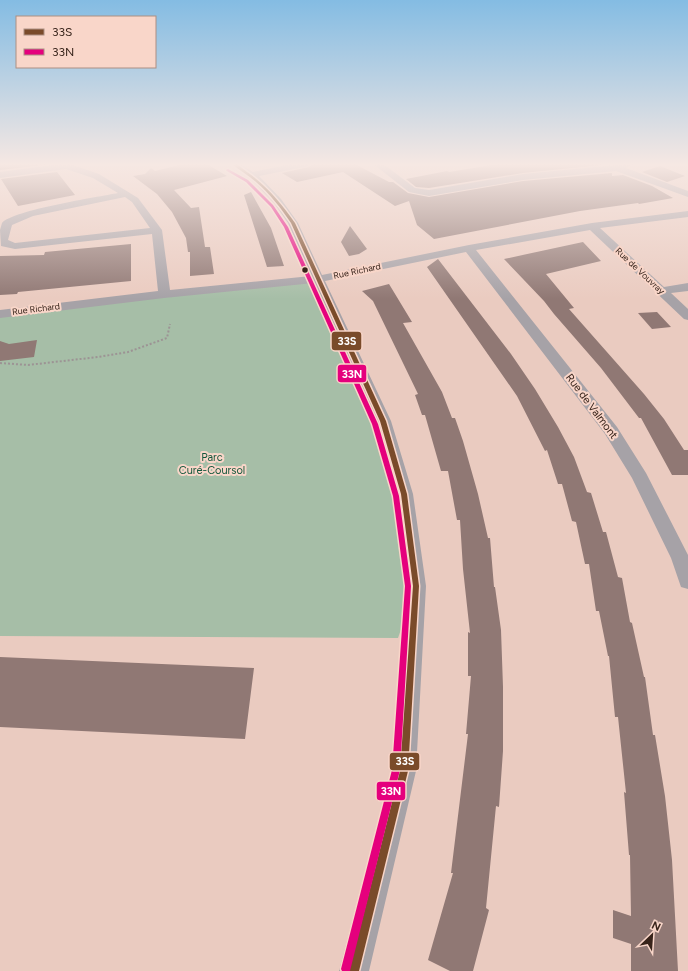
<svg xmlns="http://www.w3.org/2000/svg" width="688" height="971" font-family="Figtree,sans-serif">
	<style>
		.green { fill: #a6bea7 }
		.building { fill: #907874 }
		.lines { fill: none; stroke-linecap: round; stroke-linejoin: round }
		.path { stroke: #9c9394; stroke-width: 2; stroke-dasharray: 2 2; stroke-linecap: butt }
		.street { fill: #a6a2a7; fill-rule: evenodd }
		.bus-1-casing { stroke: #f9d6c9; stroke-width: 3 }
		.bus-2-casing { stroke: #f9d6c9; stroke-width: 3 }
		.bus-1 { fill: #7a4b2a; fill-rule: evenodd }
		.bus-2 { fill: #e5007d; fill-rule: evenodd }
		.bus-dot { fill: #38241b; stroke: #f9d6c9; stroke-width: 1.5 }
		.labels { text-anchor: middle; stroke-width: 4; stroke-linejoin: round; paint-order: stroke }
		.far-street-label { font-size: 9px; fill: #38241b; stroke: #f9d6c9 }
		.street-label { font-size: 11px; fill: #38241b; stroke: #f9d6c9 }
		.park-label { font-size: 11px; fill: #14573c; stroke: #f9d6c9 }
		.line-badge { stroke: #f9d6c9; stroke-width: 1.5 }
		.badge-label { font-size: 11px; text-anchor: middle; font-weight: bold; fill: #fff }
	</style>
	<rect width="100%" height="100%" fill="#eacbc0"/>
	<path class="green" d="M 319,279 L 383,421 L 416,586 L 398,638 L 0,636 L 0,314 Z"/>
	<path class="building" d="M 0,163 L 51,163 L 51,164 L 0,170 Z
		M 187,163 L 205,163 L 227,176 L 174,190 L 191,208 L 199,207 L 205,247 L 210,247 L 214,274 L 190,276 L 190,252 L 188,252 L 186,238 L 172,212 L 157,194 L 133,176 L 145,174 L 151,168 L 155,171 Z
		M 314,163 L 353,163 L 389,182 L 393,182 L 408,193 L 429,197 L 523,181 L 612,173 L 612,176 L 623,175 L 652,186 L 673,198 L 639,204 L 638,203 L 580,211 L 434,239 L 417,225 L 409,201 L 395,206 L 343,172 L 297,182 L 282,173 L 309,167 Z
		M 504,163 L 611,163 L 611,164 L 523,173 L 429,188 L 416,187 L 406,179 L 447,171 L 449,172 Z
		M 660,166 L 685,176 L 667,182 L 642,172 Z
		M 57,172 L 75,195 L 18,206 L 1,179 Z
		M 251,192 L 271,228 L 284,266 L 267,267 L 244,195 Z
		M 350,226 L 367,249 L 359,254 L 349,256 L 341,242 Z
		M 583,242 L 601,261 L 546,274 L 574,308 L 569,309 L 644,394 L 664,419 L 684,450 L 688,450 L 688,475 L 672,475 L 641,418 L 639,418 L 601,368 L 554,314 L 544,301 L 504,259 Z
		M 131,244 L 131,281 L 18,292 L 17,294 L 0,295 L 0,256 L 44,255 L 45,252 Z
		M 438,259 L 511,354 L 535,389 L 558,427 L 574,457 L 587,492 L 591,493 L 603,532 L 606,532 L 618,577 L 622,578 L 630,622 L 632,623 L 644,677 L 645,677 L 653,735 L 655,735 L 665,796 L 672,860 L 678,971 L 631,971 L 631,944 L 613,938 L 613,910 L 631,916 L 630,855 L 629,855 L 624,792 L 626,793 L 618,717 L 615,717 L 609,656 L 608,656 L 599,611 L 596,611 L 589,564 L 585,564 L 576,522 L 572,521 L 562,484 L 558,484 L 547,450 L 545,451 L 517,396 L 427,267 Z
		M 389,284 L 412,322 L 403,323 L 442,392 L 452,418 L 455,418 L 463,441 L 478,494 L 488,538 L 490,538 L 494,587 L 495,587 L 501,630 L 503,687 L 503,751 L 499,807 L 496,806 L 486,908 L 489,910 L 473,971 L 450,971 L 428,960 L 453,873 L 451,873 L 468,734 L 466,734 L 471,676 L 468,676 L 468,632 L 470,633 L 463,569 L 460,520 L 457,520 L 448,471 L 441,471 L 425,415 L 422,415 L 415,395 L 418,394 L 373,301 L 362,291 Z
		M 657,312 L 671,327 L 652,329 L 638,313 Z
		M 37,340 L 34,357 L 0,361 L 0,341 L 9,344 Z
		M 0,657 L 254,668 L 245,739 L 0,727 Z"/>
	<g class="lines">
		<path class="path" d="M 0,363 L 28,365 L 98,357 L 128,352 L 167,338 L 170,324"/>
		<path class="street" d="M 67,163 L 99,174 L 138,198 L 162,230 L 170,290 L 311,276 L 288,223 L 274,203 L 249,177 L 228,163 L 238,163 L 253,172 L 296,163 L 313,163 L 309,166 L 259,176 L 281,199 L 298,223 L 322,275 L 469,245 L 592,223 L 688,211 L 688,217 L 600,228 L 664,287 L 688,283 L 688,291 L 671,293 L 688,309 L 688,320 L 684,319 L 590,230 L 476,250 L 617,427 L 646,473 L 688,555 L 688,589 L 681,587 L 671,558 L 632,478 L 605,434 L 466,252 L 325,281 L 391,421 L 413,494 L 426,586 L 416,771 L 369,971 L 339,971 L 392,771 L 406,586 L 395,494 L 375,421 L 314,283 L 164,298 L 0,318 L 0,310 L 158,291 L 152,234 L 15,249 L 1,246 L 0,230 L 2,223 C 13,210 98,197 118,193 L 93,178 L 66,169 L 0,178 L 0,172 ZM 125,197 L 132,202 L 150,228 L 15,243 L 8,240 L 12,225 L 33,216 Z
			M 372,163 L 382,163 L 415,188 L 429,190 L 523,174 L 616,165 L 623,163 L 637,163 L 626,168 L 688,191 L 688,197 L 616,171 L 523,180 L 429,196 L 409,192 Z"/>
		<defs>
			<path id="bus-1" d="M 231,163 C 237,163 242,168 247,172 C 267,186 281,203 295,223 L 386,421 L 407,494 L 419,586 L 408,771 L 359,971 L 349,971 L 400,771 L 413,586 L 401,494 L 380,421 L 291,223 C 281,208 270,194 256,182 C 248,175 239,170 231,163 Z"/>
			<path id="bus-2" d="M 228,169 L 248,180 L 273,205 L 288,227 L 378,424 L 399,496 L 411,586 L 400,770 L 350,971 L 342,971 L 341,969 L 392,770 L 405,586 L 393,496 L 372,424 L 284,227 L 271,207 L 246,182 L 227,171 L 226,170 Z"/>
		</defs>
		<use href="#bus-1" class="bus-1-casing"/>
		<use href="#bus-2" class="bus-2-casing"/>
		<use href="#bus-1" class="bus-1"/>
		<use href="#bus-2" class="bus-2"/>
	</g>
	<linearGradient id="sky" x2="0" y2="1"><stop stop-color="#84bce3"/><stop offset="0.55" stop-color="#f6e8e3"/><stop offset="1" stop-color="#f6e8e3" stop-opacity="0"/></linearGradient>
	<rect width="688" height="299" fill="url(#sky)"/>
	<circle class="bus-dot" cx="305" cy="270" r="3.5"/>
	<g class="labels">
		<g class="far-street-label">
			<text transform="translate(357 271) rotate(-12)" y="3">Rue Richard</text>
			<text transform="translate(640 271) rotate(43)" y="3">Rue de Vouvray</text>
			<text transform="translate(36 309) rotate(-7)" y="3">Rue Richard</text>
		</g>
		<g class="street-label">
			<text transform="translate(592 406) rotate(53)" y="4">Rue de Valmont</text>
		</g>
		<g class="park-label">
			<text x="212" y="461">Parc<tspan x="212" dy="13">Curé-Coursol</tspan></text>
		</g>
	</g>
	<g class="line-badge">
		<rect x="331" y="331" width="31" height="20" rx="4" fill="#7a4b2a"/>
		<rect x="337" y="364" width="30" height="19" rx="4" fill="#e5007d"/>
		<rect x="389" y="752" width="31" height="19" rx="4" fill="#7a4b2a"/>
		<rect x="376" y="781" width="30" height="20" rx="4" fill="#e5007d"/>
	</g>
	<g class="badge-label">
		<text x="347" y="345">33S</text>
		<text x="352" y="378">33N</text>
		<text x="405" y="765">33S</text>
		<text x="391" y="795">33N</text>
	</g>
	<rect x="16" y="16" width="140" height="52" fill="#f9d6c9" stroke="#ac8f83"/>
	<rect x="24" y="29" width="20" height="6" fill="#7a4b2a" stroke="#ac8f83"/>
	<text x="52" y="36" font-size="12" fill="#38241b">33S</text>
	<rect x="24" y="49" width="20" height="6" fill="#e5007d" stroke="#ac8f83"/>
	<text x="52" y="56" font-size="12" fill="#38241b">33N</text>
	<g transform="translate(652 935) rotate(25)" stroke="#f9d6c9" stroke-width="3" paint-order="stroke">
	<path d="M0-3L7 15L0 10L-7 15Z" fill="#38241b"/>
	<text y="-6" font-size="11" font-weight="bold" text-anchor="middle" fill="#38241b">N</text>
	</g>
</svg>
